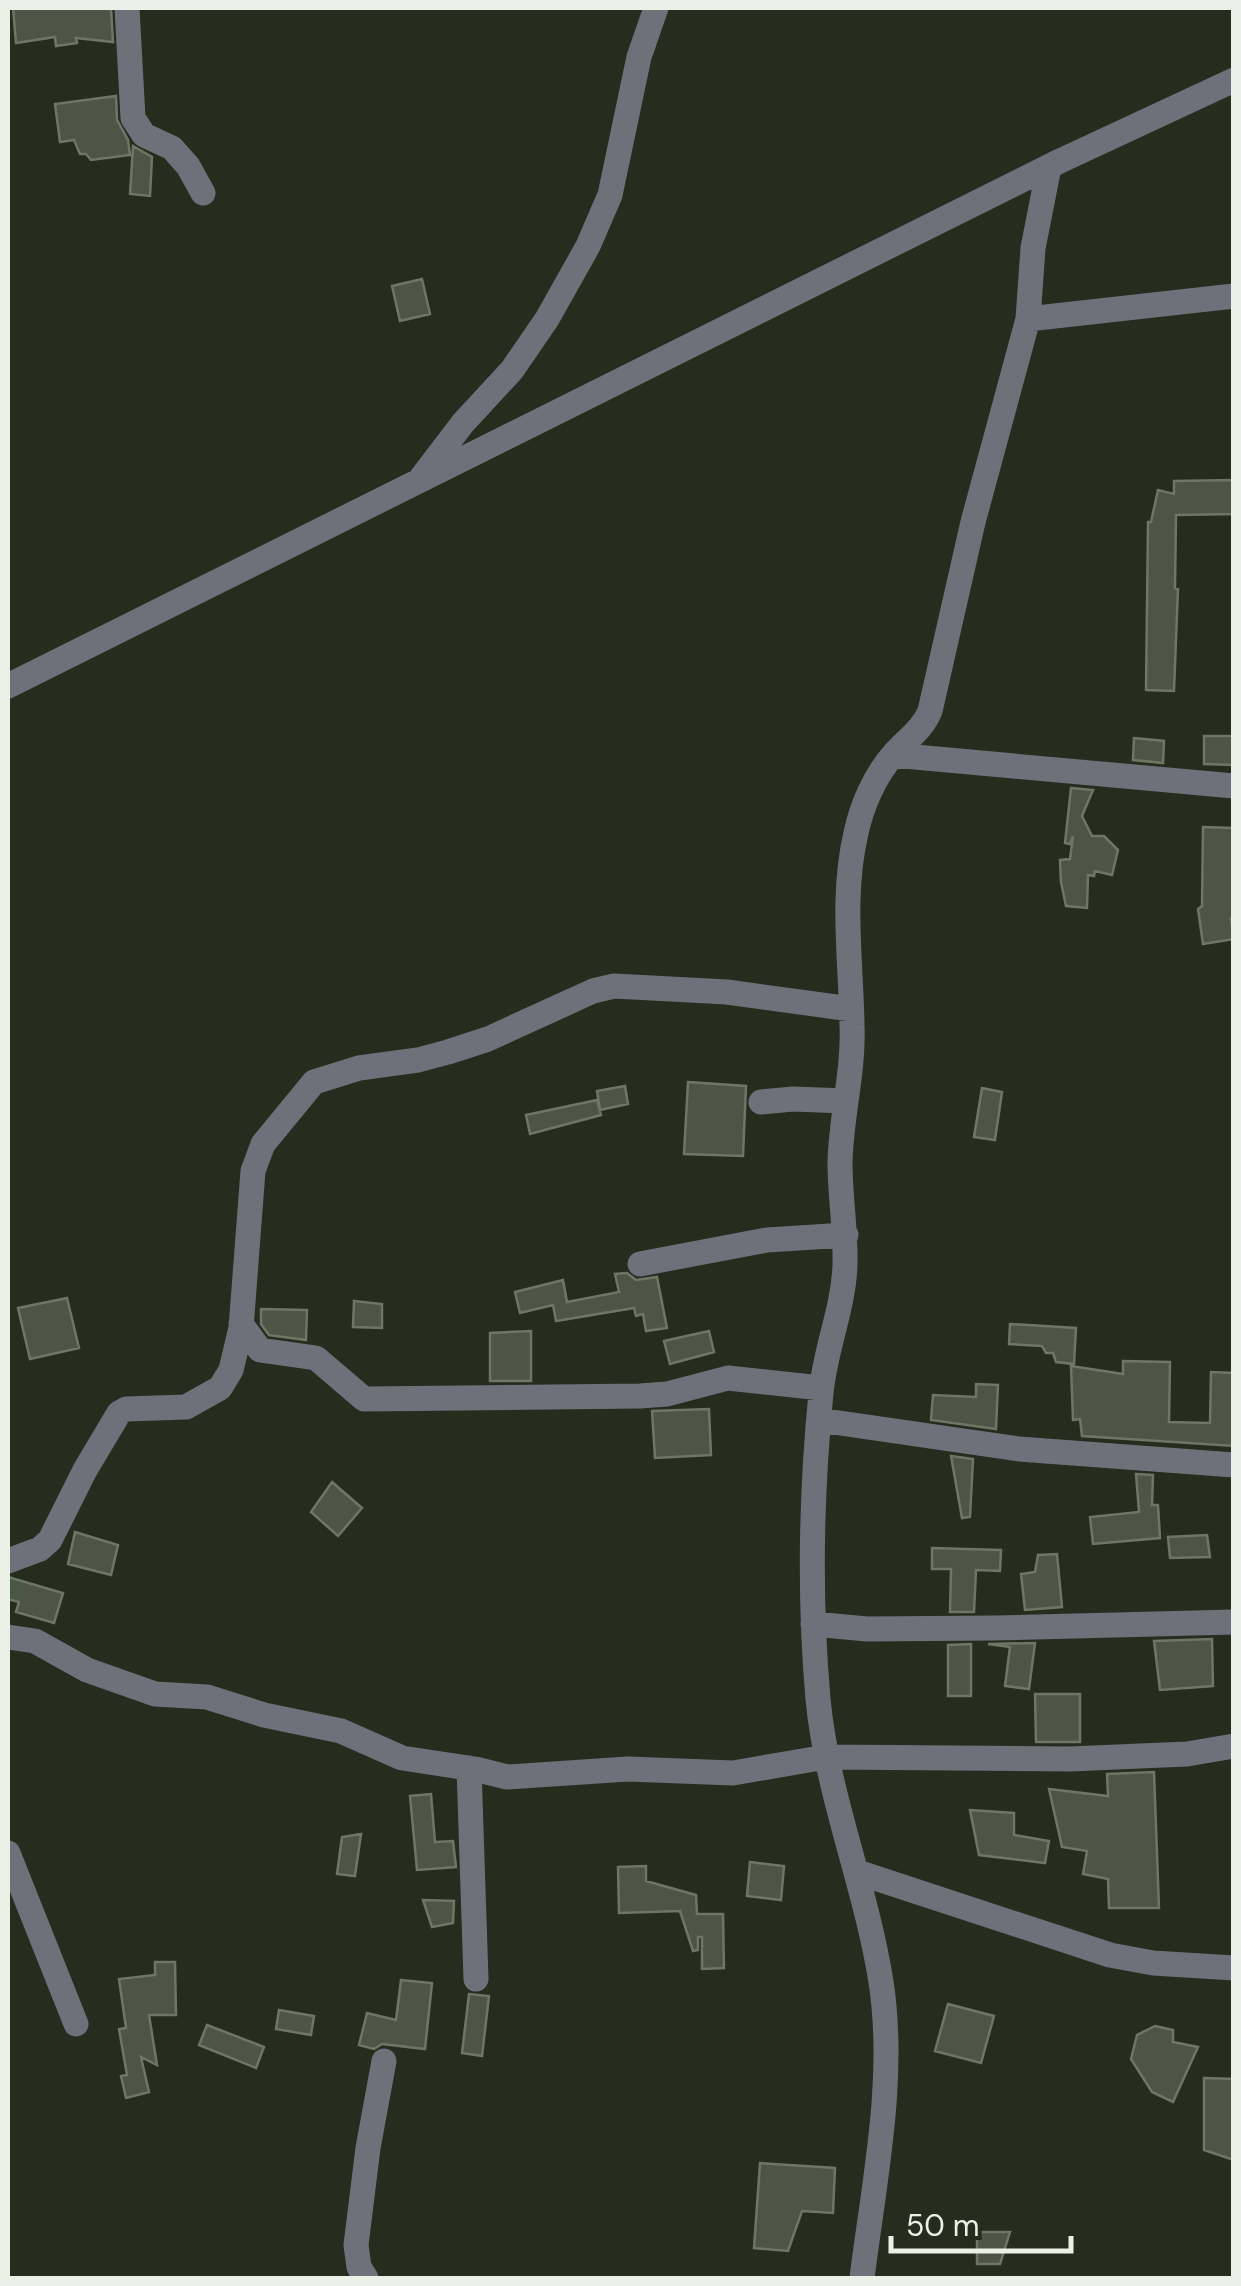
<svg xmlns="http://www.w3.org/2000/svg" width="1241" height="2286" font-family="'DM Sans',sans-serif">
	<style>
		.building { fill: #4c5646; stroke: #6c7765; stroke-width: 2.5 }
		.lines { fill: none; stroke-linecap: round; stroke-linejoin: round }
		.minor { stroke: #6d727a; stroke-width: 25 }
	</style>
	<rect width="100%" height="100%" fill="#242d1e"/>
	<path class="building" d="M 13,8 L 111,8 L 113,42 L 76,38 L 77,43 L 56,46 L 55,37 L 16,43 Z
		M 116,96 L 117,120 L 128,140 L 130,155 L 91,160 L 86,154 L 80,154 L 74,140 L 60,142 L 55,104 Z
		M 133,146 L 152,157 L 150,196 L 130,194 Z
		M 422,279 L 430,314 L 400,321 L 392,286 Z
		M 1234,480 L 1234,514 L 1176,515 L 1175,588 L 1178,589 L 1174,691 L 1146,690 L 1148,522 L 1151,522 L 1158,490 L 1174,494 L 1174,481 Z
		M 1204,736 L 1234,736 L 1234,765 L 1204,764 Z
		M 1134,738 L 1164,741 L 1163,763 L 1133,760 Z
		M 1071,788 L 1093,790 L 1082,816 L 1092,836 L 1104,836 L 1118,850 L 1112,875 L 1095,871 L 1094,876 L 1088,875 L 1087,908 L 1066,906 L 1061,882 L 1060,860 L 1070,859 L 1073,836 L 1070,844 L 1065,843 Z
		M 1203,827 L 1234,828 L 1234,919 L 1231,919 L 1234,939 L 1203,944 L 1198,909 L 1202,906 Z
		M 688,1082 L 746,1086 L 743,1156 L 684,1154 Z
		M 625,1086 L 628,1104 L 600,1110 L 597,1091 Z
		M 982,1088 L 1002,1092 L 995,1140 L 974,1137 Z
		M 597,1100 L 601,1115 L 530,1134 L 526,1115 Z
		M 627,1273 L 636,1280 L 657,1277 L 667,1328 L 646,1331 L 643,1314 L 636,1316 L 634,1308 L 556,1321 L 553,1305 L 520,1313 L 515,1292 L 563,1280 L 567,1302 L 619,1292 L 615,1274 Z
		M 67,1298 L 79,1348 L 30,1359 L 18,1308 Z
		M 354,1301 L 382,1304 L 382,1328 L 353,1327 Z
		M 261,1309 L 307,1310 L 306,1340 L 269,1335 L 261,1324 Z
		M 1010,1324 L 1076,1328 L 1074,1364 L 1056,1362 L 1053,1353 L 1046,1353 L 1042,1346 L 1009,1344 Z
		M 531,1331 L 531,1381 L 490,1381 L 490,1333 Z
		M 709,1331 L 714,1352 L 670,1364 L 664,1341 Z
		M 1123,1361 L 1170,1362 L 1169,1422 L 1210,1423 L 1211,1372 L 1234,1373 L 1234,1446 L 1082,1436 L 1080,1419 L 1073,1420 L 1071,1366 L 1123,1374 Z
		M 976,1384 L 998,1385 L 996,1429 L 931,1420 L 933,1395 L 976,1397 Z
		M 709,1409 L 711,1455 L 655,1458 L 652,1411 Z
		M 951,1456 L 973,1459 L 970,1517 L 962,1518 Z
		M 1136,1474 L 1153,1475 L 1152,1505 L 1158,1505 L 1160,1538 L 1093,1544 L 1090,1517 L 1139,1512 Z
		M 332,1482 L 362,1508 L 338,1536 L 311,1512 Z
		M 75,1532 L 118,1545 L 111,1575 L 68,1564 Z
		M 1207,1535 L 1210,1557 L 1170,1558 L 1168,1537 Z
		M 932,1548 L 1001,1550 L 1000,1571 L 976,1570 L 974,1612 L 950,1612 L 951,1569 L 932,1569 Z
		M 1057,1554 L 1062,1607 L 1025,1610 L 1021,1574 L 1035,1572 L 1038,1555 Z
		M 8,1577 L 63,1593 L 54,1623 L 16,1612 L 19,1602 L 8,1599 Z
		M 1212,1639 L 1213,1686 L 1160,1690 L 1154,1641 Z
		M 1035,1643 L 1029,1689 L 1005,1686 L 1010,1647 L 988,1644 Z
		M 971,1644 L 971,1696 L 948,1696 L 948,1645 Z
		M 1035,1694 L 1080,1694 L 1080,1742 L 1036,1742 Z
		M 1154,1772 L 1159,1908 L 1109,1908 L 1108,1879 L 1083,1874 L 1087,1851 L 1062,1847 L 1049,1789 L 1108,1796 L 1107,1774 Z
		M 431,1794 L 435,1842 L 453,1841 L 456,1867 L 417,1870 L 410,1796 Z
		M 970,1810 L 1014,1813 L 1014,1835 L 1049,1841 L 1045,1863 L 979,1855 Z
		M 361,1834 L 355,1876 L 337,1874 L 342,1837 Z
		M 750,1862 L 784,1866 L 781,1900 L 747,1896 Z
		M 646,1866 L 646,1881 L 696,1895 L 697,1914 L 723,1914 L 724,1968 L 702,1969 L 702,1937 L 698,1937 L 698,1950 L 693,1951 L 680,1911 L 619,1913 L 618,1867 Z
		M 423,1900 L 454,1901 L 453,1923 L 432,1927 Z
		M 155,1962 L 175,1962 L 176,2015 L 149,2015 L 157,2065 L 141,2057 L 149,2092 L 126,2098 L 121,2076 L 127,2075 L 119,2029 L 126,2028 L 119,1979 L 155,1975 Z
		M 401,1980 L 432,1983 L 425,2049 L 382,2044 L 374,2049 L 359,2045 L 367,2013 L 396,2020 Z
		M 469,1994 L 489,1996 L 482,2056 L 462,2053 Z
		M 948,2004 L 994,2016 L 981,2063 L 935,2051 Z
		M 279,2010 L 314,2016 L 311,2035 L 276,2029 Z
		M 207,2025 L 264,2047 L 256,2068 L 199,2045 Z
		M 1155,2026 L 1173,2030 L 1173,2042 L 1198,2047 L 1173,2102 L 1152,2092 L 1131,2059 L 1137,2035 Z
		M 1204,2078 L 1234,2079 L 1234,2160 L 1204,2150 Z
		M 760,2163 L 835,2168 L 833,2213 L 802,2211 L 788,2251 L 754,2248 Z
		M 977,2232 L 1010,2232 L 1000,2264 L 977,2264 Z"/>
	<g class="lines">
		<path class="minor" d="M 127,8 L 133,118 L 144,135 L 172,148 L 188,166 L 203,193
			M 1028,319 L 1234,296
			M 421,478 L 463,423 L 512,370 L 547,319 L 588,246 L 610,195 L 639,57 L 656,8
			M 8,686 L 1060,161 L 1234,80
			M 893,755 L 1234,786
			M 761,1102 L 793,1099 L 846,1101
			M 640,1264 L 767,1240 L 846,1235
			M 241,1324 L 260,1350 L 316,1358 L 364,1399 L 640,1396 L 667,1394 L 728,1378 L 821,1388
			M 819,1420 L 1019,1449 L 1234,1465
			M 8,1561 L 40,1549 L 50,1540 L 85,1470 L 119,1413 L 126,1409 L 186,1407 L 220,1388 L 231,1370 L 241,1328 L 253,1171 L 263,1144 L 314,1082 L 359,1068 L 418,1060 L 448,1052 L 488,1039 L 593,991 L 614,986 L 727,992 L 851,1009
			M 813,1624 L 867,1629 L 995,1628 L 1234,1622
			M 8,1637 L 35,1641 L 87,1670 L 155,1694 L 207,1697 L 264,1715 L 341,1731 L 402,1758 L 475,1769 L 507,1777 L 628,1769 L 733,1773 L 826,1757 L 1070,1759 L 1187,1754 L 1234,1746
			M 469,1768 L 476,1979
			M 8,1853 L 76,2024
			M 857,1872 L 1110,1955 L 1153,1963 L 1234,1968
			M 366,2278 L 359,2267 L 356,2245 L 368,2148 L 384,2061
			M 862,2278 C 874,2182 896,2079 881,1982 C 866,1886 827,1795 818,1699 C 809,1596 811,1495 821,1393 C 825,1350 843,1310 845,1266 C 846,1231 840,1197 840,1162 C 841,1116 854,1071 852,1025 C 851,961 841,897 856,833 C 862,805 875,775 894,754 C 907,739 922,730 930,711 L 973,522 L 1028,319 L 1033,248 L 1049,167"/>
	</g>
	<rect width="1241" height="2286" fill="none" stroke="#ebf1e7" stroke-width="20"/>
	<path d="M891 2236v15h180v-15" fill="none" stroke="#ebf1e7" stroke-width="5"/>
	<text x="906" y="2236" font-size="30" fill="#ebf1e7" stroke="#242d1e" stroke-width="8" paint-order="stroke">50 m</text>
</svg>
